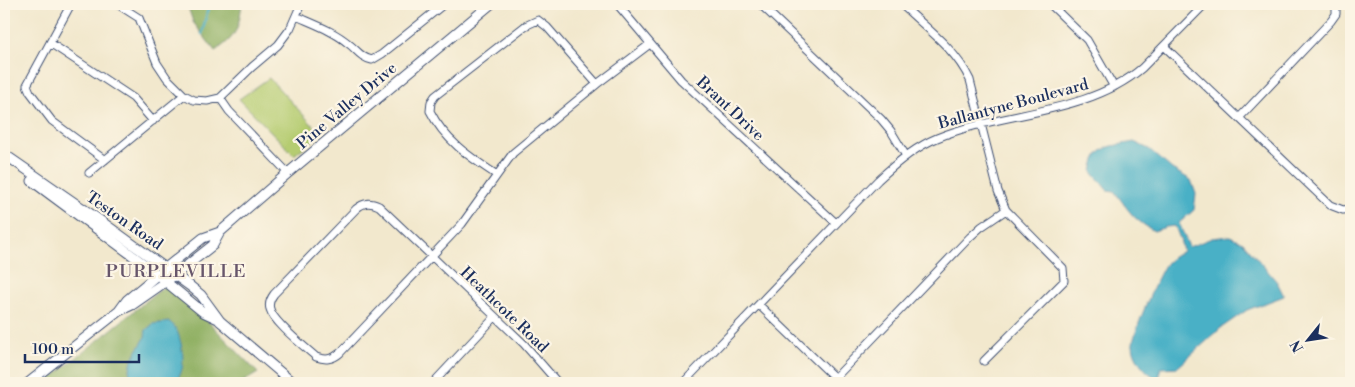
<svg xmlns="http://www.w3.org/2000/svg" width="1355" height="387" font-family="'Libre Bodoni',serif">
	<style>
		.green { fill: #b5cc71; stroke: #687e68 }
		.forest { fill: #90b063; stroke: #567060 }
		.water { fill: #48b0c6; stroke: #327092 }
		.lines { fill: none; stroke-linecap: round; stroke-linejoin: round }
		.stream { stroke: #48b0c6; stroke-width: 2.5 }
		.minor-casing { stroke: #3b4b6f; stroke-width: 9 }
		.tertiary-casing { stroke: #3b4b6f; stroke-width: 11 }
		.minor { stroke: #fff; stroke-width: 7 }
		.tertiary { stroke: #fff; stroke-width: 9 }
		.labels { text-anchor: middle; stroke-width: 4.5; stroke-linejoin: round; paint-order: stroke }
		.street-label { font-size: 16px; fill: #1b2f5e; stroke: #fcf5e5 }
		.neighbourhood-label { font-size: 18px; letter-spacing: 1px; fill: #67566b; stroke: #fcf5e5 }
	</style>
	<rect width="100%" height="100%" fill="#fcf5e5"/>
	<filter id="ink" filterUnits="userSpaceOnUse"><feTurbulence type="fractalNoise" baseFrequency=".02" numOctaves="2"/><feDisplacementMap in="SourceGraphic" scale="10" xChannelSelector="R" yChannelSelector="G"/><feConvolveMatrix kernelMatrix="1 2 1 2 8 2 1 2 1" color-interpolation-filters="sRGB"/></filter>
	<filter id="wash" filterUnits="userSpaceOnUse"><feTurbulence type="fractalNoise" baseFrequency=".0096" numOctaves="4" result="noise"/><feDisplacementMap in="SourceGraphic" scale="20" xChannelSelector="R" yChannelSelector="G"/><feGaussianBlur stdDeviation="1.12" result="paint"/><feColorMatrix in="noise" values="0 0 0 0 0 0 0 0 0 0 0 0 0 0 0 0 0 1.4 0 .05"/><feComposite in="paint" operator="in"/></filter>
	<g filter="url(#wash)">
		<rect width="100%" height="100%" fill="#f2e8cd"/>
		<path class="green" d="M 269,78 L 321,134 L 294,155 L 239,99 Z"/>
		<path class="forest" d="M 187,4 L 242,4 C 238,29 237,37 215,51 L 193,22 Z
			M 170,282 L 258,373 L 241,383 L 171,383 L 176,379 L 170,322 L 153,324 L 146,330 L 145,338 L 132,359 L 129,376 L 135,383 L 45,383 Z"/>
		<path class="water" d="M 1134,142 L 1149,149 L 1172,169 L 1191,180 L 1196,194 L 1194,210 L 1179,223 L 1189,247 L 1212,238 L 1230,236 L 1243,242 L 1277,282 L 1284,296 L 1247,310 L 1221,328 L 1178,367 L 1160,368 L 1160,376 L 1155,377 C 1145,372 1135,359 1133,347 C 1131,337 1158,275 1165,265 C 1169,259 1177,255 1183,251 L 1180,239 L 1175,226 L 1166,227 L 1154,231 C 1131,218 1129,210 1114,191 L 1107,190 L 1092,172 C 1096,144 1110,147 1134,142 Z
			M 170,322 C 173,325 176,328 177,331 C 183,344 189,379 170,383 C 159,385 145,383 135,383 L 129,376 L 132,359 L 145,338 L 146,330 L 153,324 Z"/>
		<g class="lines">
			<path class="stream" d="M 202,34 L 209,4"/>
		</g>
	</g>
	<g filter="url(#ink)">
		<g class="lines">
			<defs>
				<path id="minor" d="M 71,4 L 27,85 L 30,92 L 52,121 L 105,160
					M 117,4 L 139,18 L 157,63 L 167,78 L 184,95 L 194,100 L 207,101 L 220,98 L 252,67 L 278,45 L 290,29 L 301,4
					M 617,4 L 681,80 L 836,223
					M 760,4 L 881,119 L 891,131 L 906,156
					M 901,4 C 926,28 955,48 970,80 L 998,191 L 1006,210 L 1063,268 L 1064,281 L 984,361
					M 1050,4 L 1087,40 L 1114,87
					M 296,16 C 314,24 334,31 349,44 C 357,50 361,58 372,60 L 382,54 L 444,4
					M 50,43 L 133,98 L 153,121
					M 1164,46 L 1330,205 L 1343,210 L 1350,209
					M 220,98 L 229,111 L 288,173
					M 1240,117 L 1331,21 L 1336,14 L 1336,4
					M 89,173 L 184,95
					M 497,175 C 470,157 445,141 430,111 L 431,102 L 435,96 L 525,26 L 538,20 L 547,27 L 597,84
					M 759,305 L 840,383
					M 689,378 L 694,383
					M 835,378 L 970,237 L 981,227 L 1006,210
					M 433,383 L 495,317
					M 558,383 L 524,344 L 379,206 C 370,202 364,202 356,209 L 274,294 C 271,298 268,303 270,309 C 273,322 305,347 316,357 C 325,360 332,360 340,353 L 462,224 L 513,153 L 597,84 L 650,44
					M 683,383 L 878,180 C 896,163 915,147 937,138 C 1002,111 1087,115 1142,68 L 1205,4"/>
				<path id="tertiary" d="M 4,154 L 98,219 L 190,286 L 201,295 L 220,321 L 293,383
					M 32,181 L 144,264 L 203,312 L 218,319
					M 119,311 L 127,300 L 157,275 L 203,238 L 220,232 L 288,173 L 491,4
					M 28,383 L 119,311 L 132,305 L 175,275 L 213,245 L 220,232"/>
			</defs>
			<use href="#minor" class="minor-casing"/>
			<use href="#tertiary" class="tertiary-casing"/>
			<use href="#minor" class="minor"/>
			<use href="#tertiary" class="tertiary"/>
		</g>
	</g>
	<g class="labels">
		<g class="street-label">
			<text transform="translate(1013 103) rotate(-15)" y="6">Ballantyne Boulevard</text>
			<text transform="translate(346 105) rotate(-40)" y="6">Pine Valley Drive</text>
			<text transform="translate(731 108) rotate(43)" y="6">Brant Drive</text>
			<text transform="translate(125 220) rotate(35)" y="6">Teston Road</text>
			<text transform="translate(505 309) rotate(44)" y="6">Heathcote Road</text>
		</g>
		<g class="neighbourhood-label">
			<text x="176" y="277">PURPLEVILLE</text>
		</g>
	</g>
	<rect width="1355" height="387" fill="none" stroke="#fcf5e5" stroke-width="20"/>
	<g transform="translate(1308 340) rotate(240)" stroke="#fcf5e5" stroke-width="4" paint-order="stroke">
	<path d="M0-4L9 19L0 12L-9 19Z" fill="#1b2f5e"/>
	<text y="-8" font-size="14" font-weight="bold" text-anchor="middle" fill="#1b2f5e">N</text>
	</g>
	<path d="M25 354v8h114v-8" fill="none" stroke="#1b2f5e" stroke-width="2.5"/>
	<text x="32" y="354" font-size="15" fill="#1b2f5e" stroke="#fcf5e5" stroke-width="4" paint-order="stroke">100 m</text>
</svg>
